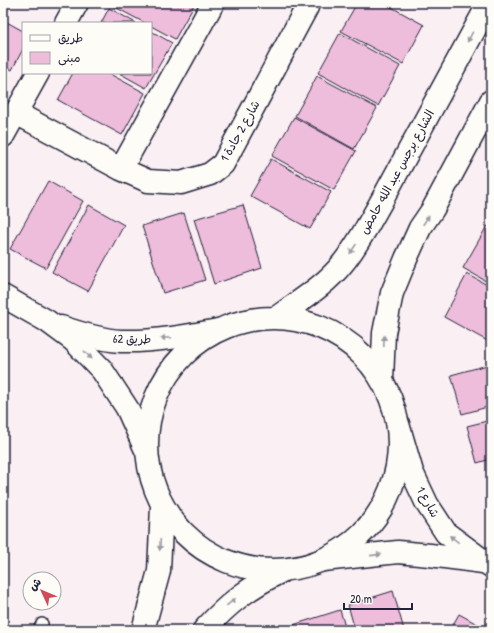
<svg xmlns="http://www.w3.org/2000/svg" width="494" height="633" font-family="'Patrick Hand','Playpen Sans Arabic',sans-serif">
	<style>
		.building { fill: #efbddc; stroke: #22223b }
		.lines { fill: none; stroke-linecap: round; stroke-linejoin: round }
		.service-casing { stroke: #22223b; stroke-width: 14 }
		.minor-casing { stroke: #22223b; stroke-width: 25 }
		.tertiary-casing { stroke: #22223b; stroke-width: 25 }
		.service { stroke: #fdfcf7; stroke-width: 11 }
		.minor { stroke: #fdfcf7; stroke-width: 22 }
		.tertiary { stroke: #fdfcf7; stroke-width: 22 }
		.oneway { fill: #9a9aa2 }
		.labels { text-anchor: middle; stroke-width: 4; stroke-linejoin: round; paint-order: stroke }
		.street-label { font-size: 12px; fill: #22223b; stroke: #fdfcf7 }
	</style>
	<rect width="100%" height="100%" fill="#faeff2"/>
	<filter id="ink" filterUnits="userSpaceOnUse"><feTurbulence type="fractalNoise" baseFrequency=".025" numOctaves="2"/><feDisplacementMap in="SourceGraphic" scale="8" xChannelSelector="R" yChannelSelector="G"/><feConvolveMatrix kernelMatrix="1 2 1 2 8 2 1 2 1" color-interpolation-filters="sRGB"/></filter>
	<g filter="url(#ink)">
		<path class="building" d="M 112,3 L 195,3 L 175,39 L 151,26 L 151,23 L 145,23 L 111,5 Z
			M 357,3 L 384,3 L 424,25 L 403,64 L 341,31 Z
			M 109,8 L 136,23 L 101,23 Z
			M 3,20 L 23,31 L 23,49 L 12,70 L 3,65 Z
			M 151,31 L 172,43 L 146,88 L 119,73 L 151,73 Z
			M 340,33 L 400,66 L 378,106 L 318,73 Z
			M 73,73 L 108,73 L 145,93 L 122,135 L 58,100 Z
			M 317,76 L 377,108 L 354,149 L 295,116 Z
			M 294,117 L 356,151 L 334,190 L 272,156 Z
			M 271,159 L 331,192 L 310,229 L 250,196 Z
			M 48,181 L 83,201 L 46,268 L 10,249 Z
			M 89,205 L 124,225 L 88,291 L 52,272 Z
			M 243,205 L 262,268 L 214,284 L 194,219 Z
			M 184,213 L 205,280 L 163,293 L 142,226 Z
			M 487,226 L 491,228 L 491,284 L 463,268 Z
			M 467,274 L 491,287 L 491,343 L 444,317 Z
			M 491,364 L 491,406 L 462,414 L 451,375 Z
			M 491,420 L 491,459 L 477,463 L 467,426 Z
			M 393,591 L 404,630 L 355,630 L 348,605 Z
			M 340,610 L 346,630 L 294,630 L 293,625 Z
			M 459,614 L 488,630 L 450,630 Z"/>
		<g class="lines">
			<defs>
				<path id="service" d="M 39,630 L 42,624"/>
				<path id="minor" d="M 66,23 L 77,3
					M 16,113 L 121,169 L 148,181 L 181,183 L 210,174 L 223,164 L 307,7 L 308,3
					M 3,136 L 38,73
					M 121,169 L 213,3
					M 3,296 L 47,321 L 74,341 L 102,370 L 127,408 L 146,450
					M 61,327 C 79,333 101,340 121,341 C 154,342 186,336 218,330
					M 398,424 L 412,472 L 427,504 L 446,533 L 485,562 L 491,566
					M 323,560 L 398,552 L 430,555 L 483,562"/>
				<path id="tertiary" d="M 276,318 C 299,301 325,286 343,263 C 358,245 369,223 381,202 L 489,3
					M147 444a126 126 0 1 1 252 0a126 126 0 1 1-252 0Z
					M 382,380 L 384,333 L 392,293 L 406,259 L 420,228 L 433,209 L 491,101
					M 143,630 L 159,571 L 162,506
					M 204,630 C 230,602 248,588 282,571"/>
			</defs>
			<use href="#service" class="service-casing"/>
			<use href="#minor" class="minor-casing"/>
			<use href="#tertiary" class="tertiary-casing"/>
			<use href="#service" class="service"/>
			<use href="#minor" class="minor"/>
			<use href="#tertiary" class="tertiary"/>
		</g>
		<defs><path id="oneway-solid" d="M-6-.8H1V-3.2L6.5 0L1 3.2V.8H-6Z"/></defs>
		<g class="oneway">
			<use href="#oneway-solid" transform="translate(470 37) rotate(118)"/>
			<use href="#oneway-solid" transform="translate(426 220) rotate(-57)"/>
			<use href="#oneway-solid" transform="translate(353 249) rotate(124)"/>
			<use href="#oneway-solid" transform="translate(166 338) rotate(177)"/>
			<use href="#oneway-solid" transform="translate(384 341) rotate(-88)"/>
			<use href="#oneway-solid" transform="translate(88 355) rotate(45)"/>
			<use href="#oneway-solid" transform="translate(454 539) rotate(-142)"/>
			<use href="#oneway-solid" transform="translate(160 545) rotate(93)"/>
			<use href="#oneway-solid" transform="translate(376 555) rotate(-6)"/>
			<use href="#oneway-solid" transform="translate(231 602) rotate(-39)"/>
		</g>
	</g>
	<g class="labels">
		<g class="street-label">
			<text transform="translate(240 131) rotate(-61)" y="4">شارع 2 جادة 1</text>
			<text transform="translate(397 172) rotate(-61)" y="4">الشارع برجس عبد الله حامض</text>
			<text transform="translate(132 339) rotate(1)" y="4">طريق 62</text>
			<text transform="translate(428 502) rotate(61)" y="4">شارع 1</text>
		</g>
	</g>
	<rect width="494" height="633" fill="none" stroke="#fdfcf7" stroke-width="16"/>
	<rect x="8" y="8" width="478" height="617" fill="none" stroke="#22223b" stroke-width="1.5" filter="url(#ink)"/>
	<rect x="22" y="22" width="130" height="52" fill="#fdfcf7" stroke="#a5a5ac"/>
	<rect x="30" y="35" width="20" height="6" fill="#fdfcf7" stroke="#a5a5ac"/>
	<text x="58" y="42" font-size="12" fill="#22223b">طريق</text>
	<rect x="30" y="52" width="20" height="12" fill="#efbddc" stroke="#a5a5ac"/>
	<text x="58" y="62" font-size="12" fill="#22223b">مبنى</text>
	<g transform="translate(42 591) rotate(314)"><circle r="19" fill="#fdfcf7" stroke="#a5a5ac"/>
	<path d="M0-3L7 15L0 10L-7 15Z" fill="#d1495b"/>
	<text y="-6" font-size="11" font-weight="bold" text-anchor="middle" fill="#22223b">ش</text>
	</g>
	<path d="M344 603v6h68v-6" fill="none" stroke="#22223b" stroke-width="2"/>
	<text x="350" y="603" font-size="12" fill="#22223b" stroke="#fdfcf7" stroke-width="3" paint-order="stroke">20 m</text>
</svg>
